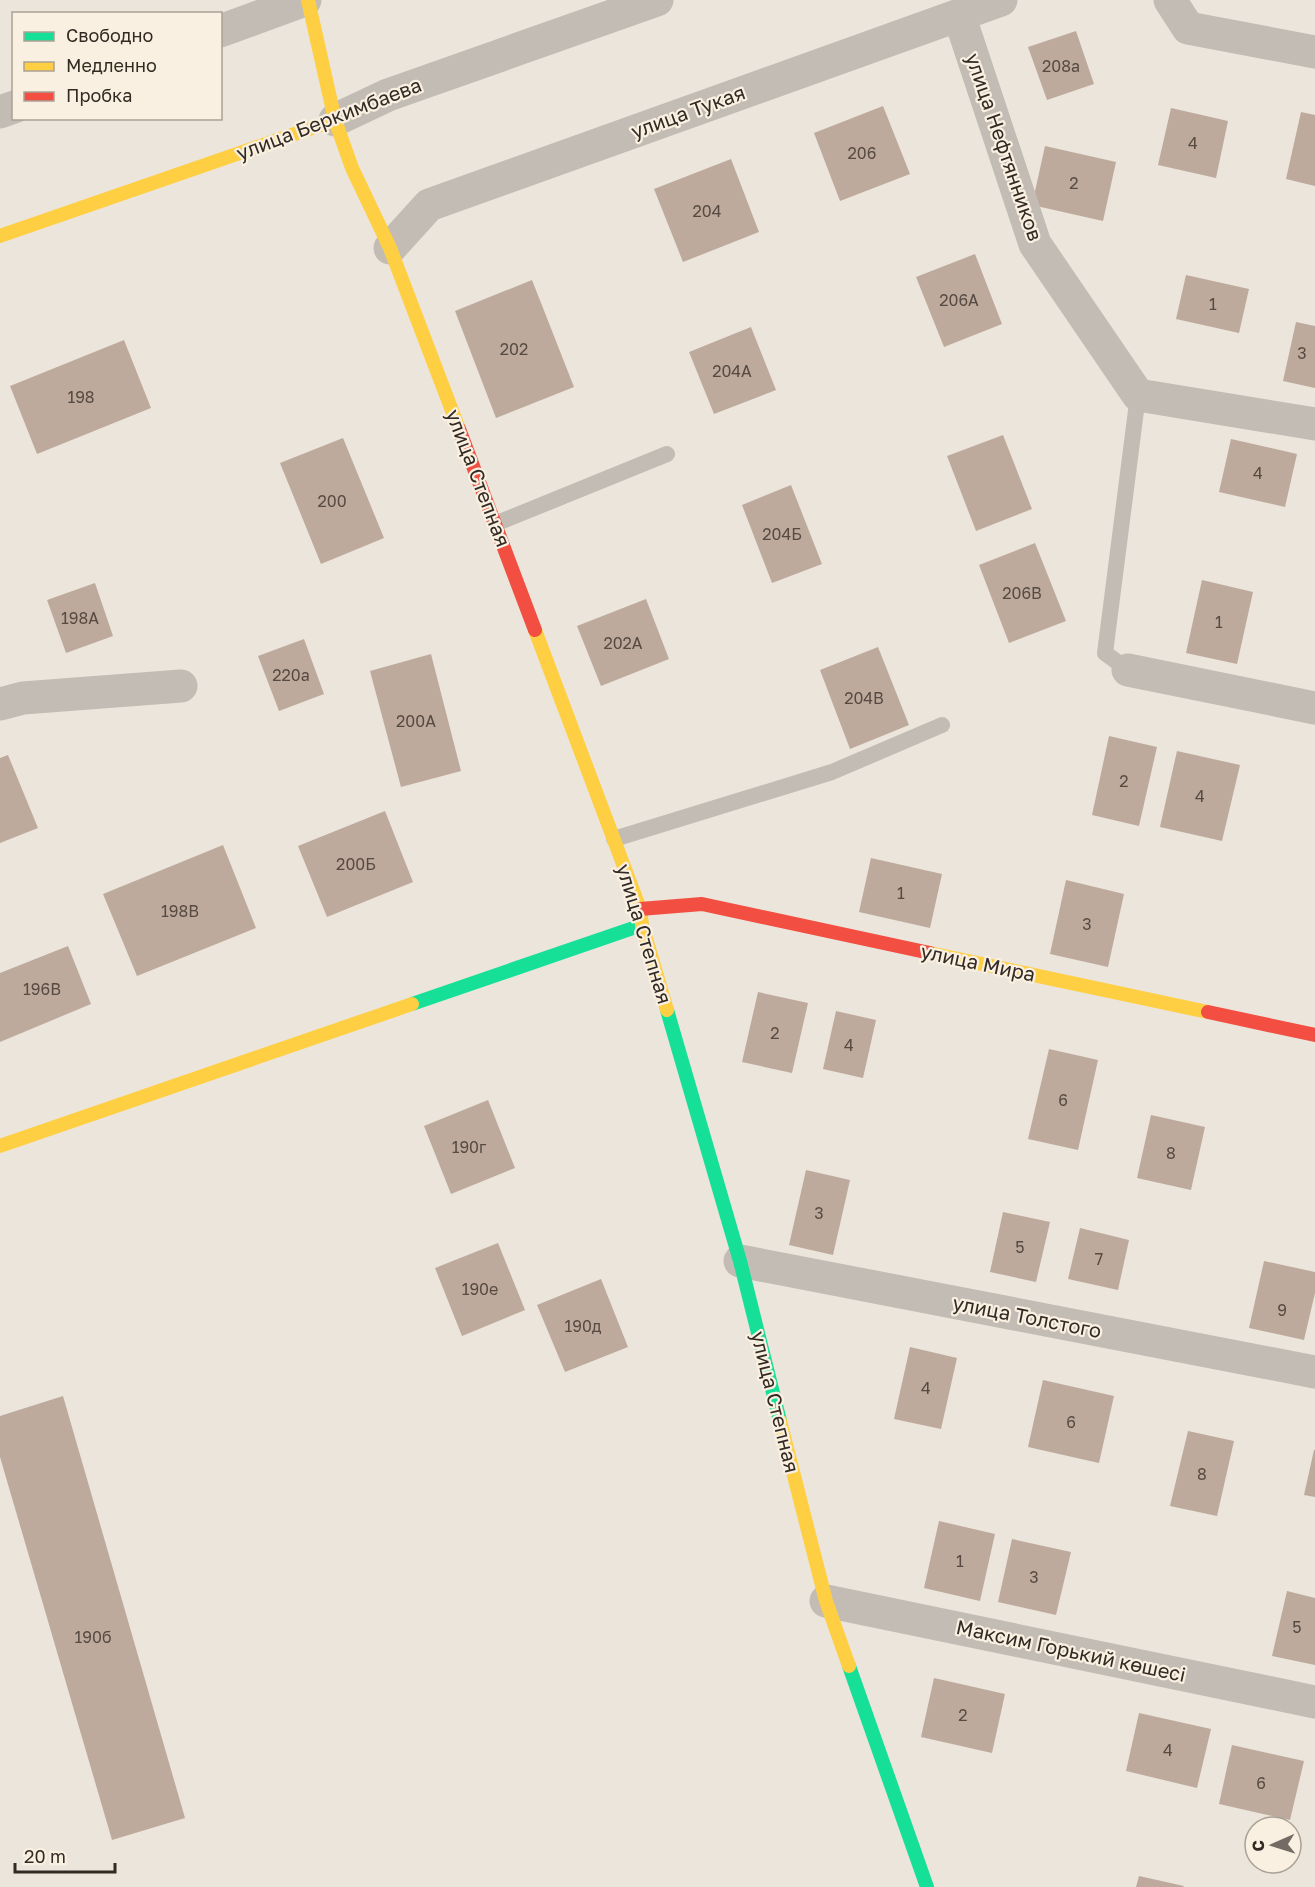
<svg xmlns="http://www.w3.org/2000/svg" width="1315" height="1887" font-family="'Golos Text',sans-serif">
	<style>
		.building { fill: #beaa9d }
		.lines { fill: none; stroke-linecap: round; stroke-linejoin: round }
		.lane { stroke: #c3bcb5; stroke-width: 16 }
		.street { stroke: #c3bcb5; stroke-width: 33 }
		.fast { stroke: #16e098; stroke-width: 14 }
		.slow { stroke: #ffcf43; stroke-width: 14 }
		.jam { stroke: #f24e42; stroke-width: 14 }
		.labels { text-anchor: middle; stroke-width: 4.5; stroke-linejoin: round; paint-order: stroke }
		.number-label { font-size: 16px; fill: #564a42 }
		.street-label { font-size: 20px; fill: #332a24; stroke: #f9f0e1 }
	</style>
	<rect width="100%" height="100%" fill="#ebe5db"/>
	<path class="building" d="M 1076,31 L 1094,84 L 1047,100 L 1028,47 Z
		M 883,106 L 910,174 L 840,201 L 814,133 Z
		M 1171,108 L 1228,121 L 1216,178 L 1158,165 Z
		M 1301,112 L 1315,115 L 1315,186 L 1286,179 Z
		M 1045,146 L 1116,162 L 1103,221 L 1032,205 Z
		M 731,159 L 759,232 L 683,262 L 654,189 Z
		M 975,254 L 1002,324 L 944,347 L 916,277 Z
		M 1186,275 L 1249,289 L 1239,333 L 1176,319 Z
		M 532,280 L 574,387 L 496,418 L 455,311 Z
		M 1296,322 L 1315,326 L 1315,388 L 1283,381 Z
		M 751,327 L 776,390 L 714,414 L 689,352 Z
		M 124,340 L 151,408 L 37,454 L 10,386 Z
		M 1003,435 L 1032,509 L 976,531 L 947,456 Z
		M 343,438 L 384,538 L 321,564 L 280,463 Z
		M 1231,439 L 1297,454 L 1285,507 L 1219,492 Z
		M 791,485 L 822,564 L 772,583 L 742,505 Z
		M 1035,543 L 1066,621 L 1009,643 L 979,565 Z
		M 1202,580 L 1253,592 L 1237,664 L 1186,653 Z
		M 95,583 L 113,636 L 66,653 L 47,600 Z
		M 646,599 L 669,659 L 601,686 L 577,626 Z
		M 304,639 L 324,694 L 279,711 L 258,656 Z
		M 878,647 L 909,725 L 850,749 L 820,670 Z
		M 431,654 L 461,771 L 401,787 L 370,671 Z
		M 1109,736 L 1157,747 L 1139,826 L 1092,815 Z
		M 1177,751 L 1240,765 L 1222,841 L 1160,827 Z
		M 8,755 L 38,828 L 0,843 L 0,758 Z
		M 385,811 L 413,882 L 327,917 L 298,846 Z
		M 223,845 L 256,928 L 137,976 L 103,894 Z
		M 871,858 L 942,874 L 930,928 L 859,912 Z
		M 1066,880 L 1124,894 L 1108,967 L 1050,954 Z
		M 68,946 L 91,1004 L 0,1042 L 0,973 Z
		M 758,992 L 808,1003 L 792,1073 L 742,1062 Z
		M 836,1011 L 876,1020 L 863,1078 L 823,1069 Z
		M 1049,1049 L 1098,1060 L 1078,1150 L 1028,1139 Z
		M 488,1100 L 515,1168 L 451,1194 L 424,1126 Z
		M 1151,1115 L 1205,1127 L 1191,1190 L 1137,1178 Z
		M 806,1170 L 850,1180 L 833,1255 L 789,1245 Z
		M 1003,1212 L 1050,1222 L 1036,1282 L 990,1272 Z
		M 1080,1228 L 1129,1240 L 1118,1290 L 1068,1279 Z
		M 498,1243 L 525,1310 L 462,1336 L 435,1268 Z
		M 1264,1261 L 1315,1272 L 1315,1293 L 1304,1340 L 1249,1328 Z
		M 601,1279 L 628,1347 L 565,1372 L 537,1305 Z
		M 910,1347 L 957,1358 L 941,1429 L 894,1419 Z
		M 1043,1380 L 1114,1396 L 1099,1463 L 1028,1447 Z
		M 63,1396 L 185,1818 L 112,1840 L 0,1457 L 0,1416 Z
		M 1188,1431 L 1234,1441 L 1217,1516 L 1170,1506 Z
		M 1314,1450 L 1315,1450 L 1315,1497 L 1304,1495 Z
		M 939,1521 L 995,1534 L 980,1601 L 924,1588 Z
		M 1012,1539 L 1071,1552 L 1056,1615 L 998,1602 Z
		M 1287,1591 L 1315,1598 L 1315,1665 L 1272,1656 Z
		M 934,1678 L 1005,1694 L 992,1753 L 921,1737 Z
		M 1139,1713 L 1211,1729 L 1197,1788 L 1126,1771 Z
		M 1232,1745 L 1304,1761 L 1290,1820 L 1219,1804 Z
		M 1139,1876 L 1184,1886 L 1183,1887 L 1136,1887 Z"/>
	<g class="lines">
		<path class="lane" d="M 495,524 L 667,454
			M 1128,670 L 1105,653 L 1138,395
			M 614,839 L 832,772 L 942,725"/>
		<path class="street" d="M 1170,0 L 1188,28 L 1315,52
			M 959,15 L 1035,244 L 1138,395 L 1315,424
			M 220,31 L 305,0
			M 0,112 L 14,107
			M 335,120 L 388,95 L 657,0
			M 390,248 L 429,205 L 1001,0
			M 1128,670 L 1315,708
			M 0,704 L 23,698 L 181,686
			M 740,1261 L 1315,1372
			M 826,1601 L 1315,1702"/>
		<path class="fast" d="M 412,1004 L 642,925
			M 667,1010 L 740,1261 L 780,1421
			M 849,1666 L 927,1887"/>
		<path class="slow" d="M 308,0 L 335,120 L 352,168 L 390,248 L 459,429
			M 0,236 L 335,120
			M 535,630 L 640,909 L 642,925 L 667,1010
			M 930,953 L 1208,1012
			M 0,1146 L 412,1004
			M 780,1421 L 826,1601 L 849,1666"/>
		<path class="jam" d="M 459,429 L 535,630
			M 640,909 L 702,904 L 930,953
			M 1208,1012 L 1315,1035"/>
	</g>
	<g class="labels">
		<g class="number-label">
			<text x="1061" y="72">208а</text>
			<text x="1193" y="149">4</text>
			<text x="862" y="159">206</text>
			<text x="1074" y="189">2</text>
			<text x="707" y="217">204</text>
			<text x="959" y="306">206А</text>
			<text x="1213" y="310">1</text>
			<text x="514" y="355">202</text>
			<text x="1302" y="359">3</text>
			<text x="732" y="377">204А</text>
			<text x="81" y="403">198</text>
			<text x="1258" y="479">4</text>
			<text x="332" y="507">200</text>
			<text x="782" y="540">204Б</text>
			<text x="1022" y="599">206В</text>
			<text x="80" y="624">198А</text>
			<text x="1219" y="628">1</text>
			<text x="623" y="649">202А</text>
			<text x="291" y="681">220а</text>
			<text x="864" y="704">204В</text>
			<text x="416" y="727">200А</text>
			<text x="1124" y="787">2</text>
			<text x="1200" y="802">4</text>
			<text x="356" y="870">200Б</text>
			<text x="901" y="899">1</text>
			<text x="180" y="917">198В</text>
			<text x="1087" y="930">3</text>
			<text x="42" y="995">196В</text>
			<text x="775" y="1039">2</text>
			<text x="849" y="1051">4</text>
			<text x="1063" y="1106">6</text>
			<text x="469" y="1153">190г</text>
			<text x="1171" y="1159">8</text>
			<text x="819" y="1219">3</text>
			<text x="1020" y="1253">5</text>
			<text x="1099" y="1265">7</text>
			<text x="480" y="1295">190е</text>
			<text x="1282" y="1316">9</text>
			<text x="583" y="1332">190д</text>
			<text x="926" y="1394">4</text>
			<text x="1071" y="1428">6</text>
			<text x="1202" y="1480">8</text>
			<text x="960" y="1567">1</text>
			<text x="1034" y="1583">3</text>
			<text x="1297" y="1633">5</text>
			<text x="93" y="1643">190б</text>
			<text x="963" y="1721">2</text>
			<text x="1168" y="1756">4</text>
			<text x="1261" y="1789">6</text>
		</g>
		<g class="street-label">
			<text transform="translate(688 112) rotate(-20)" y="7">улица Тукая</text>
			<text transform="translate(329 119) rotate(-21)" y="7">улица Беркимбаева</text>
			<text transform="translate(1004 147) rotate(71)" y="7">улица Нефтянников</text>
			<text transform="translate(478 478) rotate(69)" y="7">улица Степная</text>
			<text transform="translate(644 934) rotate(73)" y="7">улица Степная</text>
			<text transform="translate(978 963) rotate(12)" y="7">улица Мира</text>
			<text transform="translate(1027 1317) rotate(11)" y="7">улица Толстого</text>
			<text transform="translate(775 1402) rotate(76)" y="7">улица Степная</text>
			<text transform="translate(1071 1651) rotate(12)" y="7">Максим Горький көшесі</text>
		</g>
	</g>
	<rect x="12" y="12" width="210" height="108" fill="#f9f0e1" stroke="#aaa195" stroke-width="1.5"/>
	<rect x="24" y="32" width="30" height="9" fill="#16e098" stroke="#aaa195" stroke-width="1.5"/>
	<text x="66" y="42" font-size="18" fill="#332a24">Свободно</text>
	<rect x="24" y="62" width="30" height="9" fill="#ffcf43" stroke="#aaa195" stroke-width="1.5"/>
	<text x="66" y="72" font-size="18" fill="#332a24">Медленно</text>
	<rect x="24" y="92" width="30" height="9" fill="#f24e42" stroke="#aaa195" stroke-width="1.5"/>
	<text x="66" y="102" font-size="18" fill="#332a24">Пробка</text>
	<g transform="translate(1273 1845) rotate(267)"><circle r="28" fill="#f9f0e1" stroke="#aaa195" stroke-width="1.5"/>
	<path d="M0-4.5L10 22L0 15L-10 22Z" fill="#736b64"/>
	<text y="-9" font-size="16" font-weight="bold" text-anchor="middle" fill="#332a24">С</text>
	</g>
	<path d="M15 1863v9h100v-9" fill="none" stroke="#332a24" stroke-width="3"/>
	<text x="24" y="1863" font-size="18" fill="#332a24" stroke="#f9f0e1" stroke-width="4.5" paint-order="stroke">20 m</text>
</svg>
